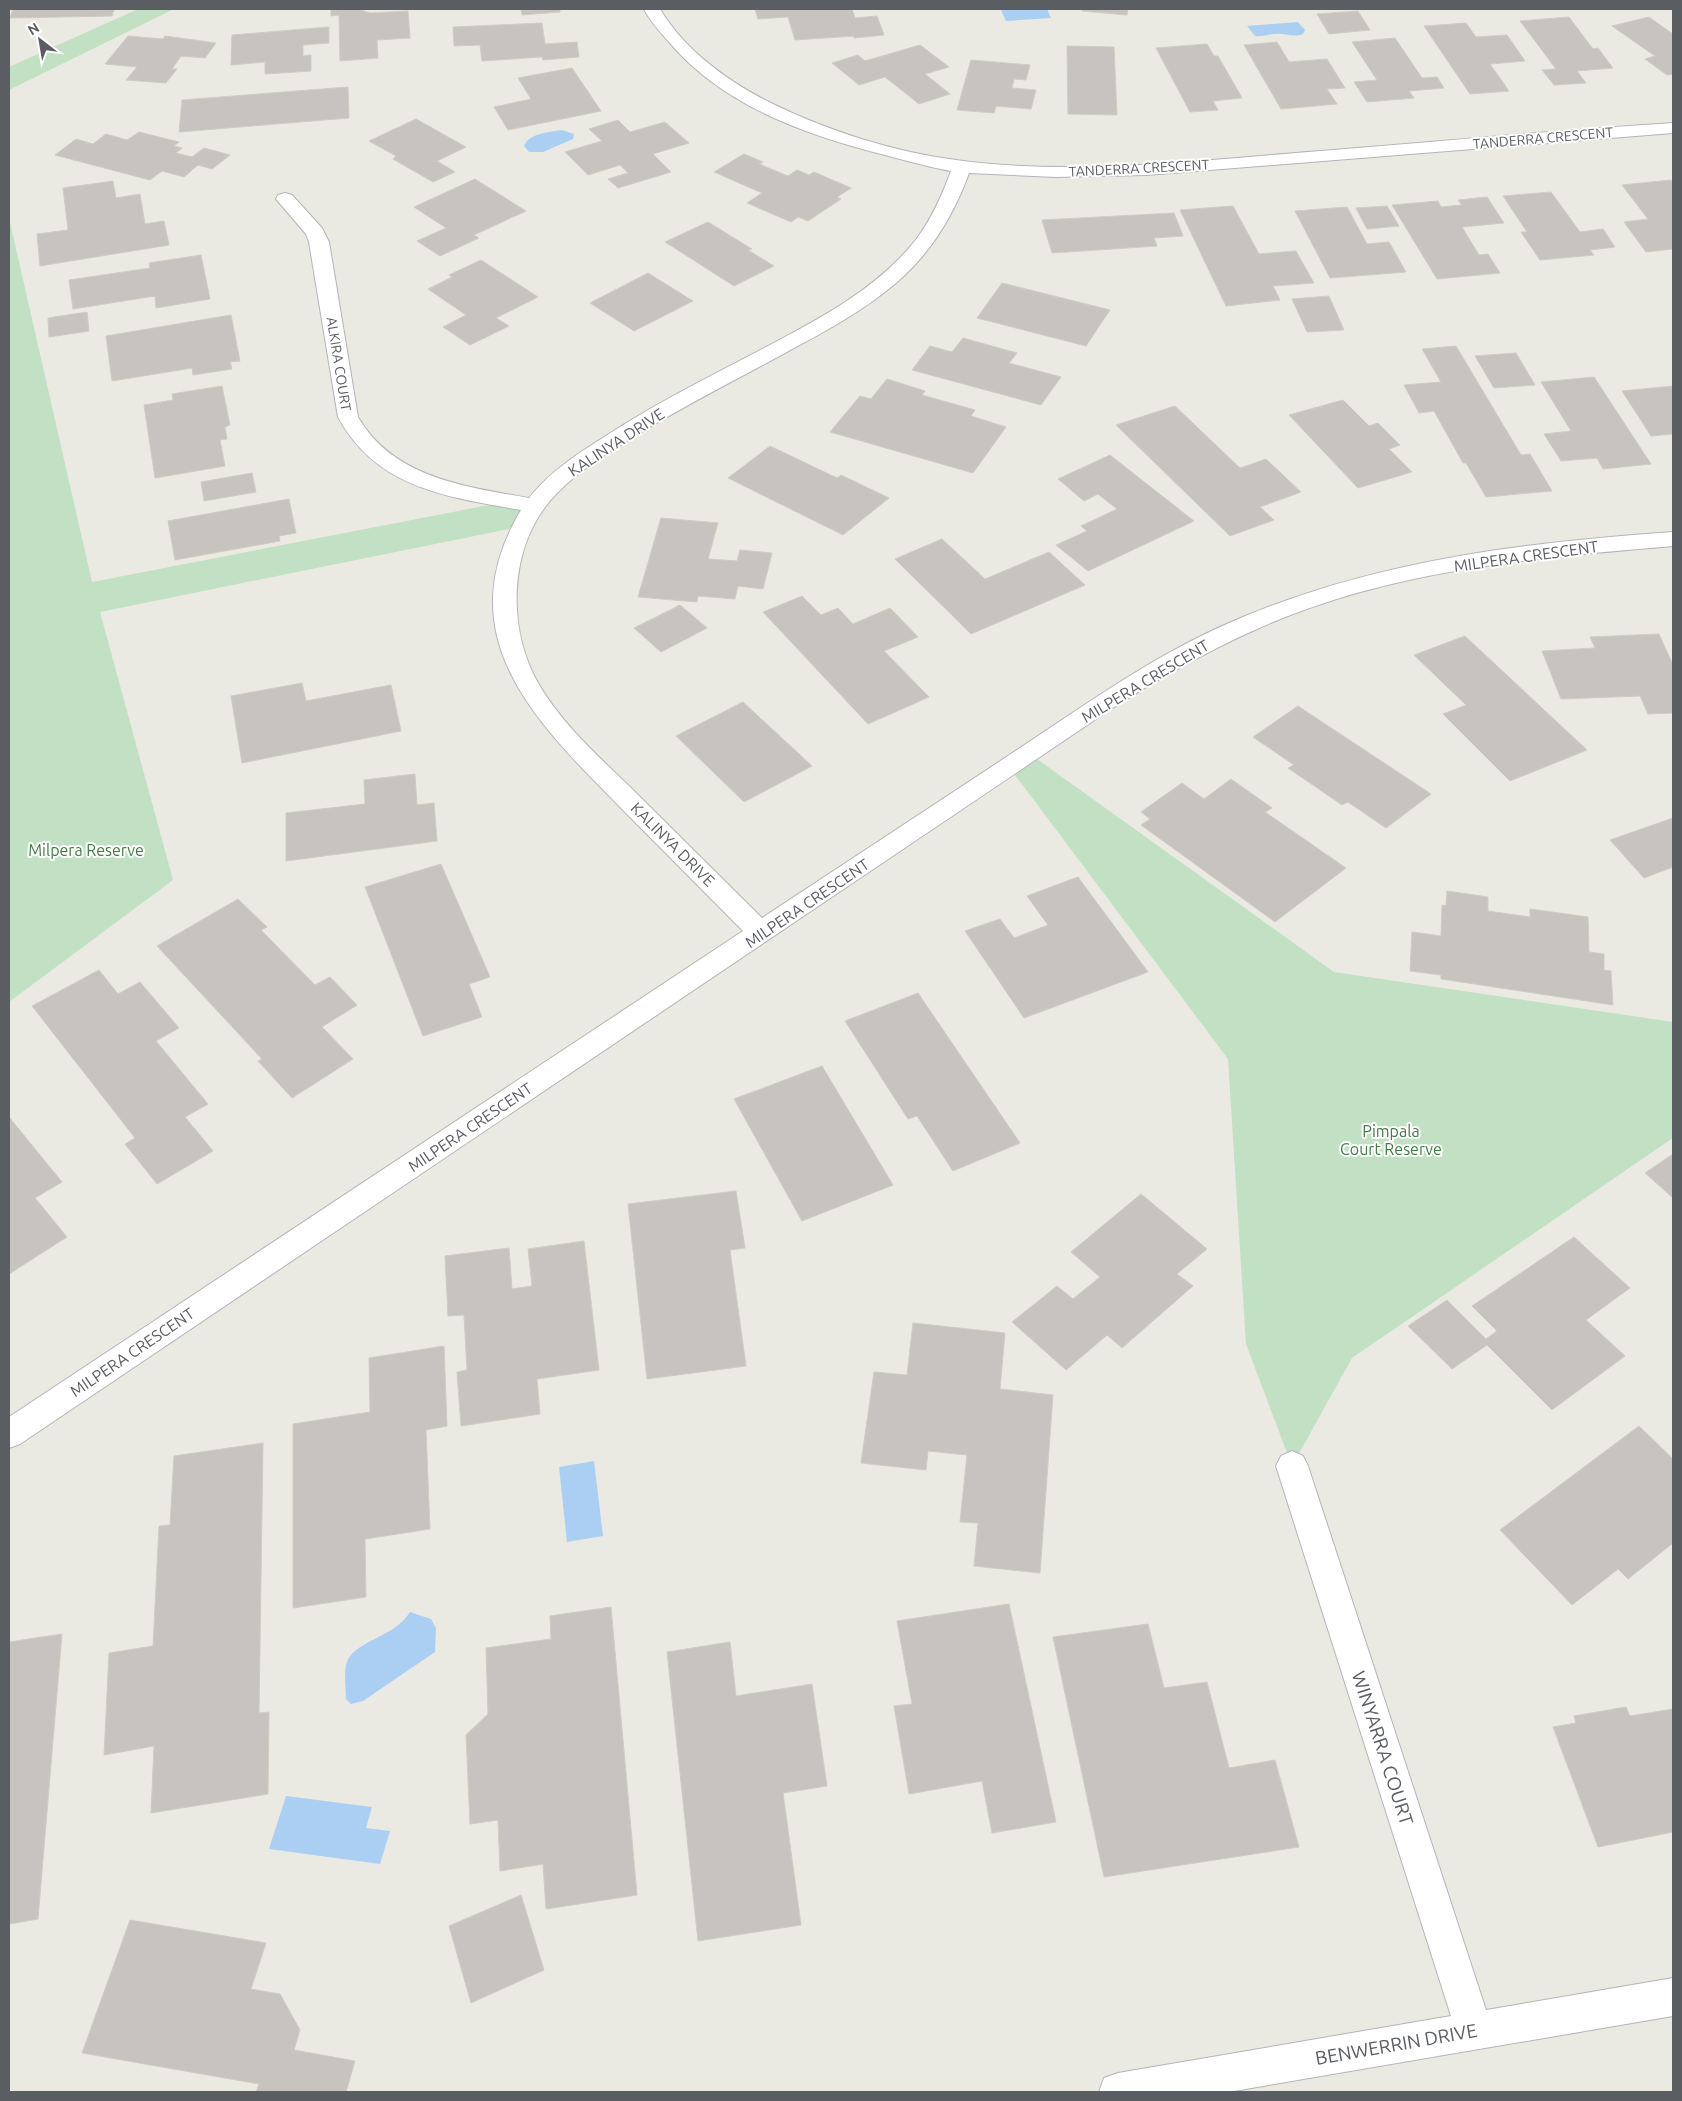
<svg xmlns="http://www.w3.org/2000/svg" width="1682" height="2101" font-family="Ubuntu,sans-serif">
	<style>
		.green { fill: #c2e0c3 }
		.water { fill: #aacff3 }
		.building { fill: #c7c4bf; stroke: #cfccc1 }
		.lines { fill: none; stroke-linecap: round; stroke-linejoin: round }
		.minor-casing { stroke: #b2b4b8; stroke-width: 2 }
		.minor { fill: #fff; fill-rule: evenodd }
		.labels { text-anchor: middle; stroke-width: 4; stroke-linejoin: round; paint-order: stroke }
		.far-street-label { font-size: 14px; fill: #5a5d61; stroke: #fff }
		.street-label { font-size: 16px; fill: #5a5d61; stroke: #fff }
		.park-label { font-size: 16px; fill: #3f7c45; stroke: #fff }
		.near-street-label { font-size: 19px; fill: #5a5d61; stroke: #fff }
	</style>
	<rect width="100%" height="100%" fill="#ebeae2"/>
	<path class="green" d="M 138,9 L 174,9 L 9,90 L 9,67 Z
		M 9,218 L 92,582 L 510,501 L 535,506 L 523,526 L 100,612 L 173,880 L 9,1002 Z
		M 1030,754 L 1334,972 L 1673,1022 L 1673,1138 L 1352,1358 L 1292,1466 L 1246,1344 L 1228,1059 L 1009,767 Z"/>
	<path class="water" d="M 1047,9 L 1051,18 L 1006,21 L 1001,10 Z
		M 1298,22 L 1305,30 L 1303,34 C 1292,38 1286,33 1275,34 C 1267,34 1263,37 1255,36 L 1247,26 Z
		M 562,130 L 574,134 L 573,139 L 543,152 L 529,152 L 524,146 C 529,133 550,132 562,130 Z
		M 594,1461 L 603,1536 L 567,1542 L 559,1467 Z
		M 410,1612 L 431,1619 L 436,1628 L 435,1652 L 363,1701 L 351,1704 L 346,1699 C 346,1689 344,1675 346,1665 C 351,1641 395,1638 410,1612 Z
		M 286,1796 L 372,1807 L 366,1828 L 390,1831 L 380,1864 L 269,1849 Z"/>
	<path class="building" d="M 13,9 L 114,9 L 112,16 L 10,18 Z
		M 331,9 L 363,9 L 363,11 L 370,13 L 408,11 L 410,38 L 377,40 L 378,58 L 340,61 L 339,15 L 331,16 Z
		M 521,9 L 560,9 L 560,12 L 522,15 Z
		M 755,9 L 852,9 L 855,18 L 877,16 L 884,35 L 854,38 L 854,36 L 795,40 L 788,17 L 758,19 Z
		M 1083,9 L 1128,9 L 1127,15 L 1082,11 Z
		M 1358,11 L 1370,30 L 1329,34 L 1317,14 Z
		M 1569,17 L 1593,49 L 1598,48 L 1613,68 L 1577,71 L 1586,83 L 1554,85 L 1542,70 L 1556,69 L 1520,21 Z
		M 1649,17 L 1673,34 L 1673,74 L 1667,75 L 1645,59 L 1655,56 L 1612,26 Z
		M 542,23 L 545,44 L 577,42 L 579,57 L 543,60 L 542,57 L 482,61 L 480,45 L 454,46 L 453,27 Z
		M 1466,23 L 1476,37 L 1507,35 L 1525,61 L 1490,64 L 1509,91 L 1470,94 L 1424,26 Z
		M 329,27 L 329,43 L 303,45 L 303,56 L 311,55 L 311,71 L 265,74 L 265,62 L 231,65 L 232,35 Z
		M 128,36 L 163,39 L 165,36 L 216,43 L 205,58 L 181,56 L 172,69 L 177,69 L 166,83 L 126,80 L 137,67 L 105,64 Z
		M 1395,38 L 1422,78 L 1437,77 L 1444,88 L 1409,91 L 1414,98 L 1367,102 L 1354,82 L 1377,80 L 1352,42 Z
		M 1277,42 L 1289,62 L 1327,59 L 1345,88 L 1327,89 L 1337,104 L 1281,109 L 1244,45 Z
		M 1207,44 L 1214,56 L 1218,56 L 1242,98 L 1213,101 L 1218,110 L 1190,112 L 1156,48 Z
		M 920,45 L 949,67 L 925,74 L 950,94 L 919,104 L 885,77 L 859,85 L 832,63 L 858,55 L 865,61 Z
		M 1067,46 L 1114,47 L 1117,115 L 1068,114 Z
		M 971,60 L 1030,65 L 1026,80 L 1014,79 L 1012,88 L 1036,90 L 1031,109 L 996,106 L 994,113 L 957,110 Z
		M 572,68 L 601,111 L 508,130 L 494,107 L 531,99 L 518,78 Z
		M 348,87 L 349,118 L 179,132 L 182,100 Z
		M 416,119 L 466,147 L 437,161 L 455,172 L 433,182 L 393,159 L 396,156 L 369,141 Z
		M 618,120 L 630,132 L 665,122 L 689,143 L 653,154 L 671,172 L 618,188 L 608,179 L 628,173 L 620,165 L 588,175 L 565,152 L 602,141 L 589,129 Z
		M 139,132 L 179,142 L 174,146 L 182,148 L 176,153 L 192,157 L 204,148 L 230,155 L 212,169 L 198,165 L 184,177 L 162,171 L 150,180 L 55,155 L 76,139 L 93,144 L 106,134 L 127,140 Z
		M 744,154 L 763,162 L 759,164 L 788,176 L 797,170 L 809,175 L 814,172 L 851,188 L 837,197 L 841,199 L 808,221 L 798,217 L 791,222 L 747,203 L 762,193 L 714,172 Z
		M 475,179 L 526,211 L 474,235 L 479,238 L 440,256 L 417,241 L 446,228 L 414,207 Z
		M 1671,180 L 1673,184 L 1673,249 L 1646,252 L 1624,222 L 1648,219 L 1622,185 Z
		M 113,181 L 116,198 L 140,194 L 145,224 L 164,221 L 169,245 L 40,266 L 37,234 L 68,230 L 63,188 Z
		M 1551,192 L 1580,232 L 1603,229 L 1615,247 L 1590,250 L 1594,255 L 1540,260 L 1521,232 L 1527,232 L 1503,196 Z
		M 1487,197 L 1504,223 L 1462,227 L 1479,255 L 1488,254 L 1500,273 L 1437,279 L 1392,205 L 1438,201 L 1441,207 L 1462,205 L 1458,200 Z
		M 1233,206 L 1259,254 L 1296,251 L 1314,283 L 1273,286 L 1280,300 L 1226,306 L 1180,210 Z
		M 1387,206 L 1399,226 L 1367,229 L 1356,208 Z
		M 1347,207 L 1367,244 L 1389,242 L 1406,272 L 1330,278 L 1295,211 Z
		M 1174,213 L 1183,236 L 1154,238 L 1157,246 L 1052,253 L 1042,220 Z
		M 708,222 L 752,249 L 748,250 L 774,266 L 734,286 L 665,242 Z
		M 201,255 L 210,299 L 156,308 L 155,296 L 73,309 L 69,280 L 150,268 L 149,263 Z
		M 481,260 L 538,297 L 496,318 L 509,326 L 470,345 L 443,327 L 466,315 L 428,289 L 452,277 L 449,275 Z
		M 648,273 L 693,301 L 634,331 L 590,303 Z
		M 1002,283 L 1110,310 L 1086,346 L 977,318 Z
		M 1329,296 L 1344,330 L 1307,332 L 1292,299 Z
		M 87,312 L 89,331 L 49,337 L 48,318 Z
		M 231,315 L 240,361 L 230,362 L 232,369 L 193,375 L 192,368 L 112,381 L 106,336 Z
		M 963,338 L 1017,353 L 1009,363 L 1061,377 L 1041,405 L 912,370 L 930,346 L 952,352 Z
		M 1456,346 L 1521,455 L 1530,454 L 1552,491 L 1486,497 L 1466,463 L 1463,463 L 1434,411 L 1419,413 L 1404,385 L 1441,382 L 1422,349 Z
		M 1516,353 L 1535,385 L 1494,388 L 1475,356 Z
		M 1594,377 L 1651,464 L 1603,469 L 1597,458 L 1561,461 L 1544,434 L 1571,431 L 1541,382 Z
		M 887,379 L 925,391 L 922,395 L 975,410 L 971,416 L 1006,427 L 973,473 L 830,432 L 860,396 L 871,399 Z
		M 222,386 L 230,425 L 225,427 L 227,439 L 220,440 L 225,466 L 155,478 L 144,405 L 173,400 L 172,394 Z
		M 1673,386 L 1673,434 L 1651,436 L 1622,391 Z
		M 1343,400 L 1369,426 L 1378,423 L 1400,445 L 1389,449 L 1412,472 L 1358,488 L 1289,415 Z
		M 1175,406 L 1240,468 L 1266,459 L 1301,492 L 1260,507 L 1274,520 L 1230,536 L 1116,425 Z
		M 770,446 L 837,478 L 841,475 L 889,498 L 843,535 L 728,478 Z
		M 1110,455 L 1194,521 L 1088,571 L 1056,545 L 1087,531 L 1081,526 L 1117,509 L 1098,494 L 1084,501 L 1058,479 Z
		M 252,473 L 256,492 L 204,501 L 201,482 Z
		M 289,499 L 296,533 L 279,536 L 280,541 L 175,560 L 168,521 Z
		M 661,518 L 718,523 L 708,559 L 737,561 L 740,550 L 772,553 L 763,589 L 738,586 L 735,599 L 698,596 L 697,602 L 638,597 Z
		M 942,539 L 985,579 L 1049,552 L 1085,585 L 971,634 L 895,559 Z
		M 802,596 L 821,615 L 838,608 L 853,624 L 890,608 L 918,637 L 884,651 L 929,697 L 868,724 L 763,612 Z
		M 680,605 L 707,628 L 661,652 L 634,628 Z
		M 1659,634 L 1673,665 L 1673,713 L 1648,714 L 1640,696 L 1561,699 L 1542,651 L 1595,648 L 1590,637 Z
		M 1465,636 L 1587,750 L 1510,781 L 1443,714 L 1466,705 L 1414,655 Z
		M 302,683 L 306,701 L 391,685 L 401,731 L 242,763 L 231,696 Z
		M 743,702 L 812,766 L 744,802 L 676,736 Z
		M 1298,706 L 1431,794 L 1386,828 L 1348,802 L 1342,805 L 1288,768 L 1294,765 L 1253,737 Z
		M 415,774 L 417,805 L 434,803 L 437,841 L 286,861 L 286,813 L 365,804 L 364,780 Z
		M 1231,779 L 1272,808 L 1265,812 L 1346,868 L 1275,922 L 1141,825 L 1150,819 L 1141,812 L 1182,783 L 1204,799 Z
		M 1673,818 L 1673,867 L 1644,878 L 1610,840 Z
		M 441,864 L 490,977 L 469,984 L 482,1017 L 423,1036 L 365,887 Z
		M 1078,877 L 1148,972 L 1024,1018 L 965,931 L 1000,919 L 1014,938 L 1048,925 L 1027,896 Z
		M 1447,891 L 1488,897 L 1488,911 L 1530,917 L 1530,909 L 1588,917 L 1589,952 L 1604,954 L 1604,970 L 1611,971 L 1613,1005 L 1441,979 L 1441,975 L 1410,971 L 1412,932 L 1441,936 L 1442,905 L 1446,906 Z
		M 238,899 L 267,927 L 261,930 L 315,985 L 330,977 L 357,1005 L 322,1027 L 353,1059 L 292,1098 L 258,1061 L 262,1059 L 157,946 Z
		M 99,970 L 118,994 L 140,982 L 179,1028 L 156,1041 L 208,1104 L 185,1117 L 213,1151 L 157,1184 L 125,1144 L 135,1138 L 32,1006 Z
		M 918,993 L 1020,1143 L 953,1171 L 917,1116 L 908,1119 L 845,1021 Z
		M 822,1066 L 893,1185 L 802,1221 L 734,1099 Z
		M 9,1117 L 62,1182 L 35,1198 L 67,1237 L 9,1274 Z
		M 1673,1154 L 1673,1198 L 1645,1173 Z
		M 736,1191 L 745,1248 L 730,1250 L 746,1366 L 647,1379 L 628,1204 Z
		M 1141,1194 L 1207,1249 L 1177,1274 L 1193,1286 L 1122,1348 L 1107,1335 L 1066,1370 L 1012,1322 L 1057,1286 L 1073,1299 L 1100,1277 L 1071,1252 Z
		M 1574,1237 L 1630,1288 L 1586,1320 L 1625,1356 L 1552,1410 L 1487,1345 L 1452,1369 L 1408,1326 L 1447,1300 L 1486,1339 L 1497,1331 L 1472,1306 Z
		M 584,1241 L 599,1370 L 537,1379 L 540,1414 L 461,1426 L 457,1372 L 467,1370 L 464,1315 L 448,1316 L 445,1256 L 509,1248 L 512,1289 L 532,1286 L 528,1249 Z
		M 913,1323 L 1005,1333 L 1000,1389 L 1053,1395 L 1040,1573 L 974,1566 L 978,1523 L 960,1522 L 967,1455 L 928,1451 L 926,1470 L 861,1463 L 874,1372 L 907,1375 Z
		M 444,1346 L 447,1426 L 426,1430 L 430,1529 L 365,1539 L 366,1597 L 293,1608 L 293,1424 L 370,1412 L 369,1358 Z
		M 1639,1426 L 1673,1459 L 1673,1543 L 1628,1579 L 1618,1569 L 1572,1605 L 1500,1530 Z
		M 263,1443 L 259,1713 L 269,1712 L 268,1794 L 151,1813 L 154,1746 L 104,1755 L 109,1653 L 153,1646 L 159,1526 L 170,1525 L 174,1456 Z
		M 1009,1604 L 1056,1822 L 992,1833 L 982,1781 L 909,1794 L 894,1706 L 912,1704 L 897,1621 Z
		M 611,1607 L 637,1895 L 546,1909 L 543,1864 L 500,1871 L 498,1820 L 470,1824 L 466,1735 L 488,1714 L 486,1648 L 551,1639 L 550,1616 Z
		M 1148,1624 L 1164,1688 L 1207,1682 L 1229,1768 L 1275,1760 L 1299,1847 L 1104,1877 L 1053,1637 Z
		M 62,1634 L 38,1919 L 9,1924 L 9,1642 Z
		M 730,1642 L 736,1696 L 812,1684 L 827,1786 L 783,1793 L 801,1925 L 698,1941 L 667,1652 Z
		M 1626,1707 L 1630,1716 L 1673,1709 L 1673,1832 L 1598,1847 L 1553,1727 L 1576,1723 L 1574,1716 Z
		M 521,1895 L 544,1970 L 471,2003 L 449,1926 Z
		M 130,1920 L 266,1943 L 251,1989 L 280,1994 L 300,2030 L 294,2050 L 355,2061 L 346,2092 L 256,2092 L 259,2084 L 82,2053 Z"/>
	<g class="lines">
		<defs>
			<path id="minor" d="M 644,9 L 660,9 C 685,51 730,83 773,104 C 828,131 895,152 956,160 C 1076,177 1212,159 1333,150 C 1446,141 1560,130 1673,123 L 1673,133 L 1147,175 L 1056,177 L 969,173 C 954,215 930,254 896,283 C 862,312 822,333 783,354 C 730,383 676,410 625,442 C 598,459 570,477 549,502 C 509,551 507,628 538,683 C 561,723 597,755 630,787 C 674,831 718,874 762,918 C 848,861 934,805 1020,748 C 1092,700 1162,650 1243,617 C 1379,560 1527,542 1673,532 L 1673,546 C 1532,558 1388,570 1257,629 C 1205,652 1156,680 1108,711 L 20,1444 L 9,1448 L 9,1417 L 743,931 C 702,890 661,848 620,807 C 536,722 446,636 521,510 C 448,497 377,489 338,417 L 309,242 L 306,234 L 276,199 L 278,195 L 285,193 L 292,195 L 322,228 L 329,242 L 358,417 C 393,478 467,487 529,498 C 551,470 582,451 612,432 C 662,400 715,374 768,346 C 819,319 872,291 910,247 C 929,225 941,198 951,171 C 929,167 907,161 885,155 C 806,135 723,106 669,42 C 660,32 650,21 644,9 Z
				M 1292,1451 L 1303,1456 L 1308,1466 L 1486,2010 L 1673,1978 L 1673,2016 L 1228,2092 L 1099,2092 L 1104,2078 L 1118,2073 L 1451,2016 L 1276,1466 L 1281,1456 Z"/>
		</defs>
		<use href="#minor" class="minor-casing"/>
		<use href="#minor" class="minor"/>
	</g>
	<g class="labels">
		<g class="far-street-label">
			<text transform="translate(1543 138) rotate(-5)" y="5">TANDERRA CRESCENT</text>
			<text transform="translate(1139 168) rotate(-3)" y="5">TANDERRA CRESCENT</text>
			<text transform="translate(339 364) rotate(81)" y="5">ALKIRA COURT</text>
		</g>
		<g class="street-label">
			<text transform="translate(616 442) rotate(-33)" y="6">KALINYA DRIVE</text>
			<text transform="translate(1526 556) rotate(-8)" y="6">MILPERA CRESCENT</text>
			<text transform="translate(1145 681) rotate(-31)" y="6">MILPERA CRESCENT</text>
			<text transform="translate(673 844) rotate(45)" y="6">KALINYA DRIVE</text>
			<text transform="translate(807 903) rotate(-34)" y="6">MILPERA CRESCENT</text>
			<text transform="translate(470 1127) rotate(-34)" y="6">MILPERA CRESCENT</text>
			<text transform="translate(132 1352) rotate(-34)" y="6">MILPERA CRESCENT</text>
		</g>
		<g class="park-label">
			<text x="86" y="856">Milpera Reserve</text>
			<text x="1391" y="1137">Pimpala<tspan x="1391" dy="18">Court Reserve</tspan></text>
		</g>
		<g class="near-street-label">
			<text transform="translate(1383 1748) rotate(72)" y="7">WINYARRA COURT</text>
			<text transform="translate(1396 2044) rotate(-10)" y="7">BENWERRIN DRIVE</text>
		</g>
	</g>
	<rect width="1682" height="2101" fill="none" stroke="#5a5d61" stroke-width="20"/>
	<g transform="translate(40 40) rotate(329)" stroke="#ffffff" stroke-width="4" paint-order="stroke">
	<path d="M0-4L9 19L0 12L-9 19Z" fill="#5a5d61"/>
	<text y="-8" font-size="14" font-weight="bold" text-anchor="middle" fill="#5a5d61">N</text>
	</g>
</svg>
